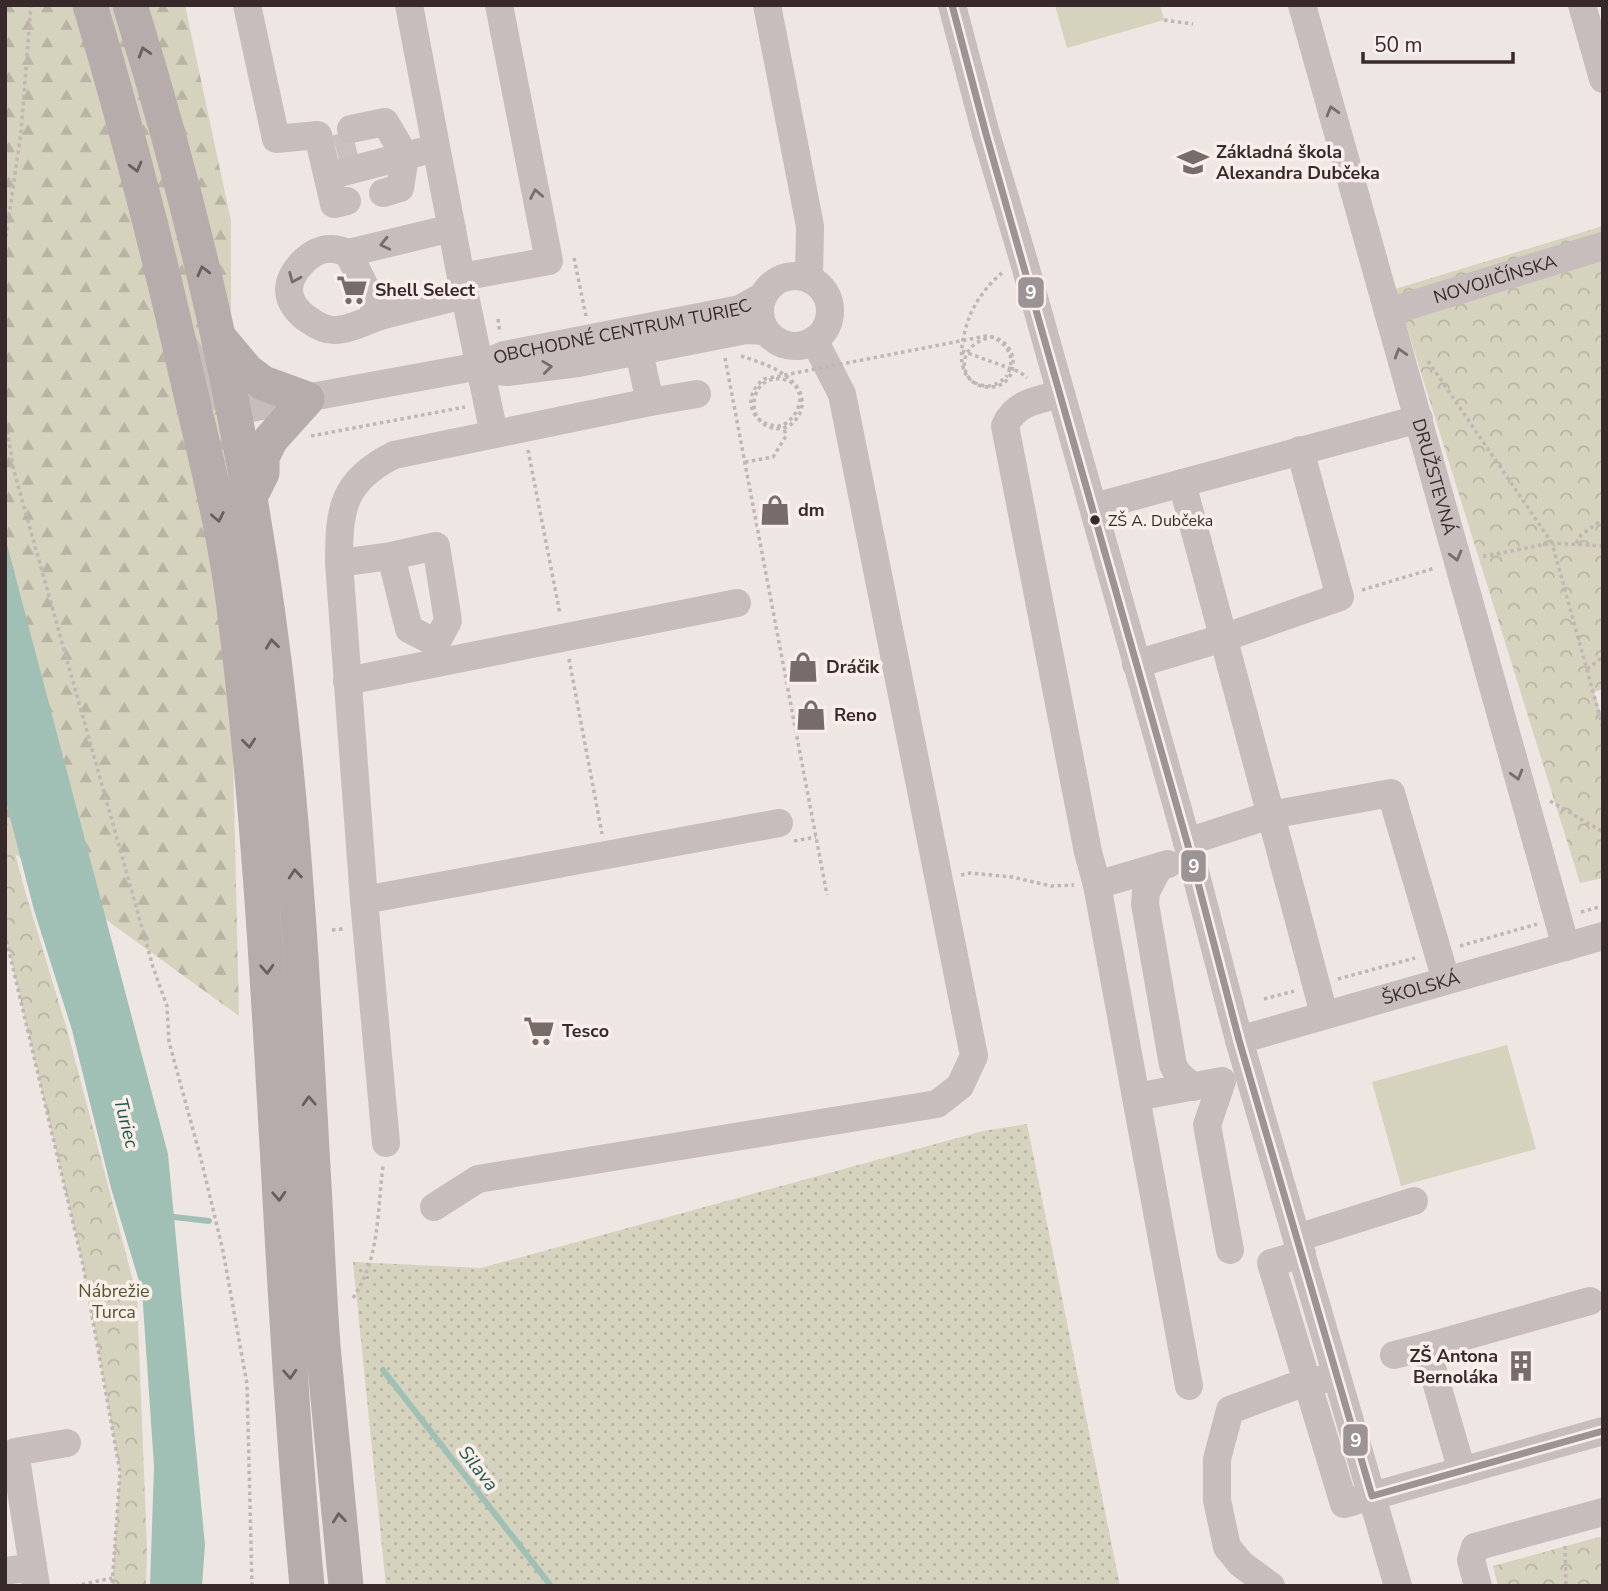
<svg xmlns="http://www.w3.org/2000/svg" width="1608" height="1591" font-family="'Nunito Sans',sans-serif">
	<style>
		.grass { fill: url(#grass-dots) }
		.forest { fill: url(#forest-firs) }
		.park { fill: url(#park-crowns) }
		.garden { fill: #d5d2bd }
		.water { fill: #a0c0b6 }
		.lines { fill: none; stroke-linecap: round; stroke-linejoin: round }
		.stream { stroke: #a0c0b6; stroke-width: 6 }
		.minor-tunnel { stroke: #cac0be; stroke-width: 28; stroke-dasharray: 28 14; stroke-linecap: butt }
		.path { stroke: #c0b6b4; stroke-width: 3.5; stroke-dasharray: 3.5 3.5; stroke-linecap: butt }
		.minor { stroke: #c7bdbc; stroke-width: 28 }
		.major { stroke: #b6acab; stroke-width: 35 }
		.path-bridge { stroke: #c0b6b4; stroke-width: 3.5; stroke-dasharray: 3.5 3.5; stroke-linecap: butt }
		.bus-1-casing { stroke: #faeeeb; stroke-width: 12 }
		.bus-1 { stroke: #9c9494; stroke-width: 7 }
		.oneway { stroke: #6a5e5e }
		.oneway2 { stroke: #786c6c }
		.bus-dot { fill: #382a2a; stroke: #faeeeb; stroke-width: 2.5 }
		.labels { text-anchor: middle; stroke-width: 7; stroke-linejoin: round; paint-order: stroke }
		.bus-label { font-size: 16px; fill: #382a2a; stroke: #faeeeb; text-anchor: start }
		.poi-label { font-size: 18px; font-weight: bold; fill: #382a2a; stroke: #faeeeb; text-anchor: start }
		.street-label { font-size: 18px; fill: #382a2a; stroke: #faeeeb }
		.park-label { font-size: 18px; fill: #54562e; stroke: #faeeeb }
		.water-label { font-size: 19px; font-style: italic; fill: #1f594b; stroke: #faeeeb }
		.line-badge { stroke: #faeeeb; stroke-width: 2.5 }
		.badge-label { font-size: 19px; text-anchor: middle; font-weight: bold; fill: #fff }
	</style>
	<defs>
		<pattern id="grass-dots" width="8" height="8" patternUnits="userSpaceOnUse" patternTransform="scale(1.75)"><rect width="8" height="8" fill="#d5d2bd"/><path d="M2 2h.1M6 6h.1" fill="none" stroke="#b8b4a3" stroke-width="1.8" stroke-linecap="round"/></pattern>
		<pattern id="forest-firs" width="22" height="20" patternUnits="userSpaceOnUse" patternTransform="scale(1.75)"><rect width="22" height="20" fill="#d5d2bd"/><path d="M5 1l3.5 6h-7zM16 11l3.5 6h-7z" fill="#b8b4a3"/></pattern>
		<pattern id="park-crowns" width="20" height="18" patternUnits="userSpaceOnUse" patternTransform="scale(1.75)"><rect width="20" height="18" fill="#d5d2bd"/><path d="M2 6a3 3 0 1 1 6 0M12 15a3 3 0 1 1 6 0" fill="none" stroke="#b8b4a3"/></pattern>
	</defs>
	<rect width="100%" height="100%" fill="#eee6e3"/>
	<path class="grass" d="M 1027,1124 L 1120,1586 L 386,1586 L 353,1262 L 481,1268 L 983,1131 Z"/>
	<path class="forest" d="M 5,5 L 185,5 L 231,221 L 231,432 L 226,452 L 239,1016 L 14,853 L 5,856 Z"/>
	<path class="park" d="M 1603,226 L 1603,689 L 1594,692 L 1603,719 L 1603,878 L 1580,883 L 1395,289 Z
		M 5,814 L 23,884 L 68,1033 L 137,1296 L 147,1549 L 146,1586 L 112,1586 L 120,1472 L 83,1265 L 5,934 Z
		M 1603,1536 L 1603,1586 L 1498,1586 L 1493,1566 Z"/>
	<path class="garden" d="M 1055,5 L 1160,5 L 1164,20 L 1067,48 Z
		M 1507,1045 L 1536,1149 L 1401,1186 L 1372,1082 Z"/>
	<path class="water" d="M 5,537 L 168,1154 L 205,1545 L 202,1586 L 150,1586 L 154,1466 L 142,1291 L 111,1188 L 72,1030 L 34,910 L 5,798 Z"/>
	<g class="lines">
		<path class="stream" d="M 165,1216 L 209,1221
			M 383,1370 L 551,1586"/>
		<path class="minor-tunnel" d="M 336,149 L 355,144"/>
		<path class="path" d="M 1164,20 L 1193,24
			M 5,244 L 21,132 L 31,5
			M 574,258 L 586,316
			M 1002,273 C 988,284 975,302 969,318 C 962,337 952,378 981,385 C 991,388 998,384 1006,377
			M 498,319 L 500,333
			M 962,351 L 1020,372 L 1027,378
			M 741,356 C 760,362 785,370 797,387 C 812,407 792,436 769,427 C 743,416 753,375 781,379 C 809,383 803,416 781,426
			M 725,358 L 827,895
			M 1428,361 L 1552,543 L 1480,557
			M 5,417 L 14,471 L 153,967 L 167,1006 L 169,1042 L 201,1159 L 223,1251 L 247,1384 L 252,1586
			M 311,436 L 465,407
			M 528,450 L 560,614
			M 745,462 L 773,457 L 786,436 L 784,428
			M 1576,543 L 1581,535 L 1603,519
			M 1603,546 L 1552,543 L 1603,728
			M 1362,590 L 1435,568
			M 569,659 L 602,834
			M 1587,669 L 1603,657
			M 1550,801 L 1603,832
			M 794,841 L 816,837
			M 961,875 L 970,873 L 1012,877 L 1051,886 L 1074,885
			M 1581,912 L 1603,906
			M 332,930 L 343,929
			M 5,934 L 83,1265 L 120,1472 L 112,1586
			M 1460,946 L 1537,924
			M 1338,979 L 1415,958
			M 1264,999 L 1294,991
			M 353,1298 C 380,1258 377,1213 383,1166
			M 1565,1546 L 1566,1586
			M 75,1586 L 112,1578"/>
		<g class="minor">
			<path d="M 247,5 L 276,139 L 318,135 L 334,204 L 347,201"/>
			<path d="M 409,5 L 461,277"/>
			<path d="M 767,5 L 810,226 L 809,279"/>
			<path d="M 952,5 L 986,134 L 1024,262 L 1191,856 L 1239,1040 L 1398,1586"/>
			<path id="s1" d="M 1302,5 L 1566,947"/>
			<path d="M 1582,5 L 1603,79"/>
			<path d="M 328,176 L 405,156 L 385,122 L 351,129"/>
			<path d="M 383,193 L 400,188 L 405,156 L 420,152"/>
			<path d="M 452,228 L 348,253 L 380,316 L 464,295"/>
			<path d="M 348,253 C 343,251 337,249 332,249 C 313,247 289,271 289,290 C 289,302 299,314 309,320 C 316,325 325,330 334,330 C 349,330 366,321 380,316"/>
			<circle cx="795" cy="311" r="35"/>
			<path id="s2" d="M 1388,312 L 1603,246"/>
			<path d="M 635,334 L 650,402 L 697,394"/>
			<path d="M 184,345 L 212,387 L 235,411"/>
			<path d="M 499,371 L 507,372 L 578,363 L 746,330 L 766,331"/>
			<path d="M 1061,394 C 1038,400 1015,402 1005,426 L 1088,852 L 1097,885 L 1189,1386"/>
			<path d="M 650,402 L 394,455 C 342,481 339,509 339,563 L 364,900 L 779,823"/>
			<path id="s3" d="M 235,411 L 480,366 L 504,355 L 740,309 L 763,296"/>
			<path d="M 494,434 L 461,277 L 549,261 L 499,5"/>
			<path d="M 1182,483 L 1324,1014"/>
			<path d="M 1094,507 L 1419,419"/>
			<path d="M 391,556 L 409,629 L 436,643"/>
			<path d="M 339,563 L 391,556 L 436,546 L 448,621 L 436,643 L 440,662"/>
			<path d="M 1136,664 L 1223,638 L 1340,597 L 1300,450"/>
			<path d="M 347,681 L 737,603"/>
			<path d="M 1187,842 L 1270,815 L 1391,793 L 1446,980"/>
			<path d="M 1159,867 L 1146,892 L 1145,904 L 1173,1065 L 1178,1074 L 1193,1087"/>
			<path d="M 1097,885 L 1168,864"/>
			<path d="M 364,900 L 386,1143"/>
			<path id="s4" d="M 1239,1040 L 1603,936"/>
			<path d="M 1136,1097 L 1222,1081 L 1207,1125 L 1230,1250"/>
			<path d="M 434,1207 L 478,1179 L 937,1104 L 960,1086 L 974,1056 L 842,394 L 814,340"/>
			<path d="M 1297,1238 L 1414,1201"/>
			<path d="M 1302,1254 L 1271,1263 L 1344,1504 L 1603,1431"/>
			<path d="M 1394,1355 L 1426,1347"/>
			<path d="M 1462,1471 L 1426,1347 L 1590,1301"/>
			<path d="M 5,1571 L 33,1567"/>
			<path d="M 36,1586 L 15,1452 L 67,1443"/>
			<path d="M 1271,1586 L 1241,1564 L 1227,1547 L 1217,1500 L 1217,1459 L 1230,1410 L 1292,1387 L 1324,1379"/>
			<path d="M 1478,1586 L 1471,1560 L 1475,1547 L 1603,1512"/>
		</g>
		<path class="major" d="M 90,5 C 128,131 160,258 189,386 C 206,459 225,533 234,607 C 275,932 276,1260 307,1586
			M 130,5 C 202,236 254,472 280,712 C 298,869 305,1027 314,1185 C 317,1238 319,1292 323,1346 C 330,1426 338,1506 346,1586
			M 221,340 L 247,371 L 263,383 L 307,399 L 271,439 L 262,457 L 262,473 L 253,491"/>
		<path class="path-bridge" d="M 781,426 C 751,427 740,397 764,379 L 986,336 C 1023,338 1021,390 987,387 C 958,385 954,344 992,337 C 1010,345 1016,360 1006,377"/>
		<defs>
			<path id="bus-1" d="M 952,5 L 986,134 L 1191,856 L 1239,1040 L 1372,1496 L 1603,1431"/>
		</defs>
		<use href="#bus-1" class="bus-1-casing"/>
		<use href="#bus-1" class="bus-1"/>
	</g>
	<defs><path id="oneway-chevron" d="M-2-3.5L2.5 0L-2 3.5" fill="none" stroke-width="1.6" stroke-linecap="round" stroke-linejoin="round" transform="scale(1.75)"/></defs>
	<g class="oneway">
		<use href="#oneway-chevron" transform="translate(144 52) rotate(-107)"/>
		<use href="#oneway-chevron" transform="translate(136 167) rotate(75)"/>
		<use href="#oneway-chevron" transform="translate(203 271) rotate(-104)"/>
		<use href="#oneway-chevron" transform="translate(218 517) rotate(79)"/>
		<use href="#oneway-chevron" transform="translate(272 644) rotate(-97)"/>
		<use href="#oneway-chevron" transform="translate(249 743) rotate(84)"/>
		<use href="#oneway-chevron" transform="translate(295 874) rotate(-95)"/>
		<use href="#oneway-chevron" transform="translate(267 969) rotate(87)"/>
		<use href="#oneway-chevron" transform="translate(309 1101) rotate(-93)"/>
		<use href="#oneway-chevron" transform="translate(279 1196) rotate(87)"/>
		<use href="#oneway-chevron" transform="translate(290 1374) rotate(87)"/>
		<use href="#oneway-chevron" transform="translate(339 1518) rotate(-96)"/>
	</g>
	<g class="oneway2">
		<use href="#oneway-chevron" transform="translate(1332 111) rotate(-106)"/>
		<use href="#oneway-chevron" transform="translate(536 194) rotate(-101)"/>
		<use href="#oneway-chevron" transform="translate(385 244) rotate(167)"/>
		<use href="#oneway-chevron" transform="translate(294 278) rotate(113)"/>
		<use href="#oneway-chevron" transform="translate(1400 353) rotate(-107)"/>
		<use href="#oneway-chevron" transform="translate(547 367) rotate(-7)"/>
		<use href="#oneway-chevron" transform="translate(1456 556) rotate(75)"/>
		<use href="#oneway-chevron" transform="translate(1517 775) rotate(74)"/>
	</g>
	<defs>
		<symbol id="school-bare" viewBox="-9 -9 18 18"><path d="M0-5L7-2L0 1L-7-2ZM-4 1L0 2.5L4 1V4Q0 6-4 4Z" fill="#786c6b" stroke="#faeeeb" stroke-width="2.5" paint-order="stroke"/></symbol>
		<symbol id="supermarket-bare" viewBox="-9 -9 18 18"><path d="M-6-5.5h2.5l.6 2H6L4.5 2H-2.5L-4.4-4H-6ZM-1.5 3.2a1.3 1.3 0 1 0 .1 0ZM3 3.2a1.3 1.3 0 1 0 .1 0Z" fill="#786c6b" stroke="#faeeeb" stroke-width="2.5" paint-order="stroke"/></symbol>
		<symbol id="shop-bare" viewBox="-9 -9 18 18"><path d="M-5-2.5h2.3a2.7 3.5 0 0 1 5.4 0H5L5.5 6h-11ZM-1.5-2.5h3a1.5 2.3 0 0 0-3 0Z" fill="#786c6b" stroke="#faeeeb" stroke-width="2.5" paint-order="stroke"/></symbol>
		<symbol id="building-bare" viewBox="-9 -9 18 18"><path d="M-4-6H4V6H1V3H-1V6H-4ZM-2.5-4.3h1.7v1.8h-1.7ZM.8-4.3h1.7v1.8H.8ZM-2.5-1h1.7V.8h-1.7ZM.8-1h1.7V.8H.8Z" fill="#786c6b" stroke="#faeeeb" stroke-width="2.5" paint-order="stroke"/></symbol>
	</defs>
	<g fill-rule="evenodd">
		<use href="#school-bare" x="1171" y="140" width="44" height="44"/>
		<use href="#supermarket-bare" x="330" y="268" width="44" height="44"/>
		<use href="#shop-bare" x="753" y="488" width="44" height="44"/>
		<use href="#shop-bare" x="781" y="645" width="44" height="44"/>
		<use href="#shop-bare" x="789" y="693" width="44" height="44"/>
		<use href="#supermarket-bare" x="517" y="1009" width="44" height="44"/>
		<use href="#building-bare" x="1499" y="1344" width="44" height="44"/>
	</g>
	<circle class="bus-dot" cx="1095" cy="520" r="6"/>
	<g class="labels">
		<g class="bus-label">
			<text x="1108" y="526">ZŠ A. Dubčeka</text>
		</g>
		<g class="poi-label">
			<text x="1216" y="158">Základná škola<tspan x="1216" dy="21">Alexandra Dubčeka</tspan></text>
			<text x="375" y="296">Shell Select</text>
			<text x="798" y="516">dm</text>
			<text x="826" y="673">Dráčik</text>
			<text x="834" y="721">Reno</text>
			<text x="562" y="1037">Tesco</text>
			<text x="1498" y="1362" text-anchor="end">ZŠ Antona<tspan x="1498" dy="21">Bernoláka</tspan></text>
		</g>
		<g class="street-label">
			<text dy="6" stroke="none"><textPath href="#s2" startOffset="112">NOVOJIČÍNSKA</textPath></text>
			<text dy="6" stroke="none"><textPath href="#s3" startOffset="396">OBCHODNÉ CENTRUM TURIEC</textPath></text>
			<text dy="6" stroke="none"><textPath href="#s1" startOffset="490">DRUŽSTEVNÁ</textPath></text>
			<text dy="6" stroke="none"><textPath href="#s4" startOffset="189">ŠKOLSKÁ</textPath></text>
		</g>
		<g class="park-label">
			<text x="114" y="1297">Nábrežie<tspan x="114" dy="21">Turca</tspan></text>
		</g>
		<g class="water-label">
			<text transform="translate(127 1123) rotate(76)" y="7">Turiec</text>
			<text transform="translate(479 1468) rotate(52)" y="7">Silava</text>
		</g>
	</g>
	<g class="line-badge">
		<rect x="1017" y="276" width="28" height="33" rx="7" fill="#9c9494"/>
		<rect x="1180" y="849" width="27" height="34" rx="7" fill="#9c9494"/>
		<rect x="1342" y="1423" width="27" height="34" rx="7" fill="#9c9494"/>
	</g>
	<g class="badge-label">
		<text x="1031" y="299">9</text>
		<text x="1194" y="873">9</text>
		<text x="1356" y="1447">9</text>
	</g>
	<rect width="1608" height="1591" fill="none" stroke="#382a2a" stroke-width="14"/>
	<path d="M1363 52v10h150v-10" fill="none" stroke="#382a2a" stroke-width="3.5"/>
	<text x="1374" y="52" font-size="21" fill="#382a2a" stroke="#faeeeb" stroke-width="5" paint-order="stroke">50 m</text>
</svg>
